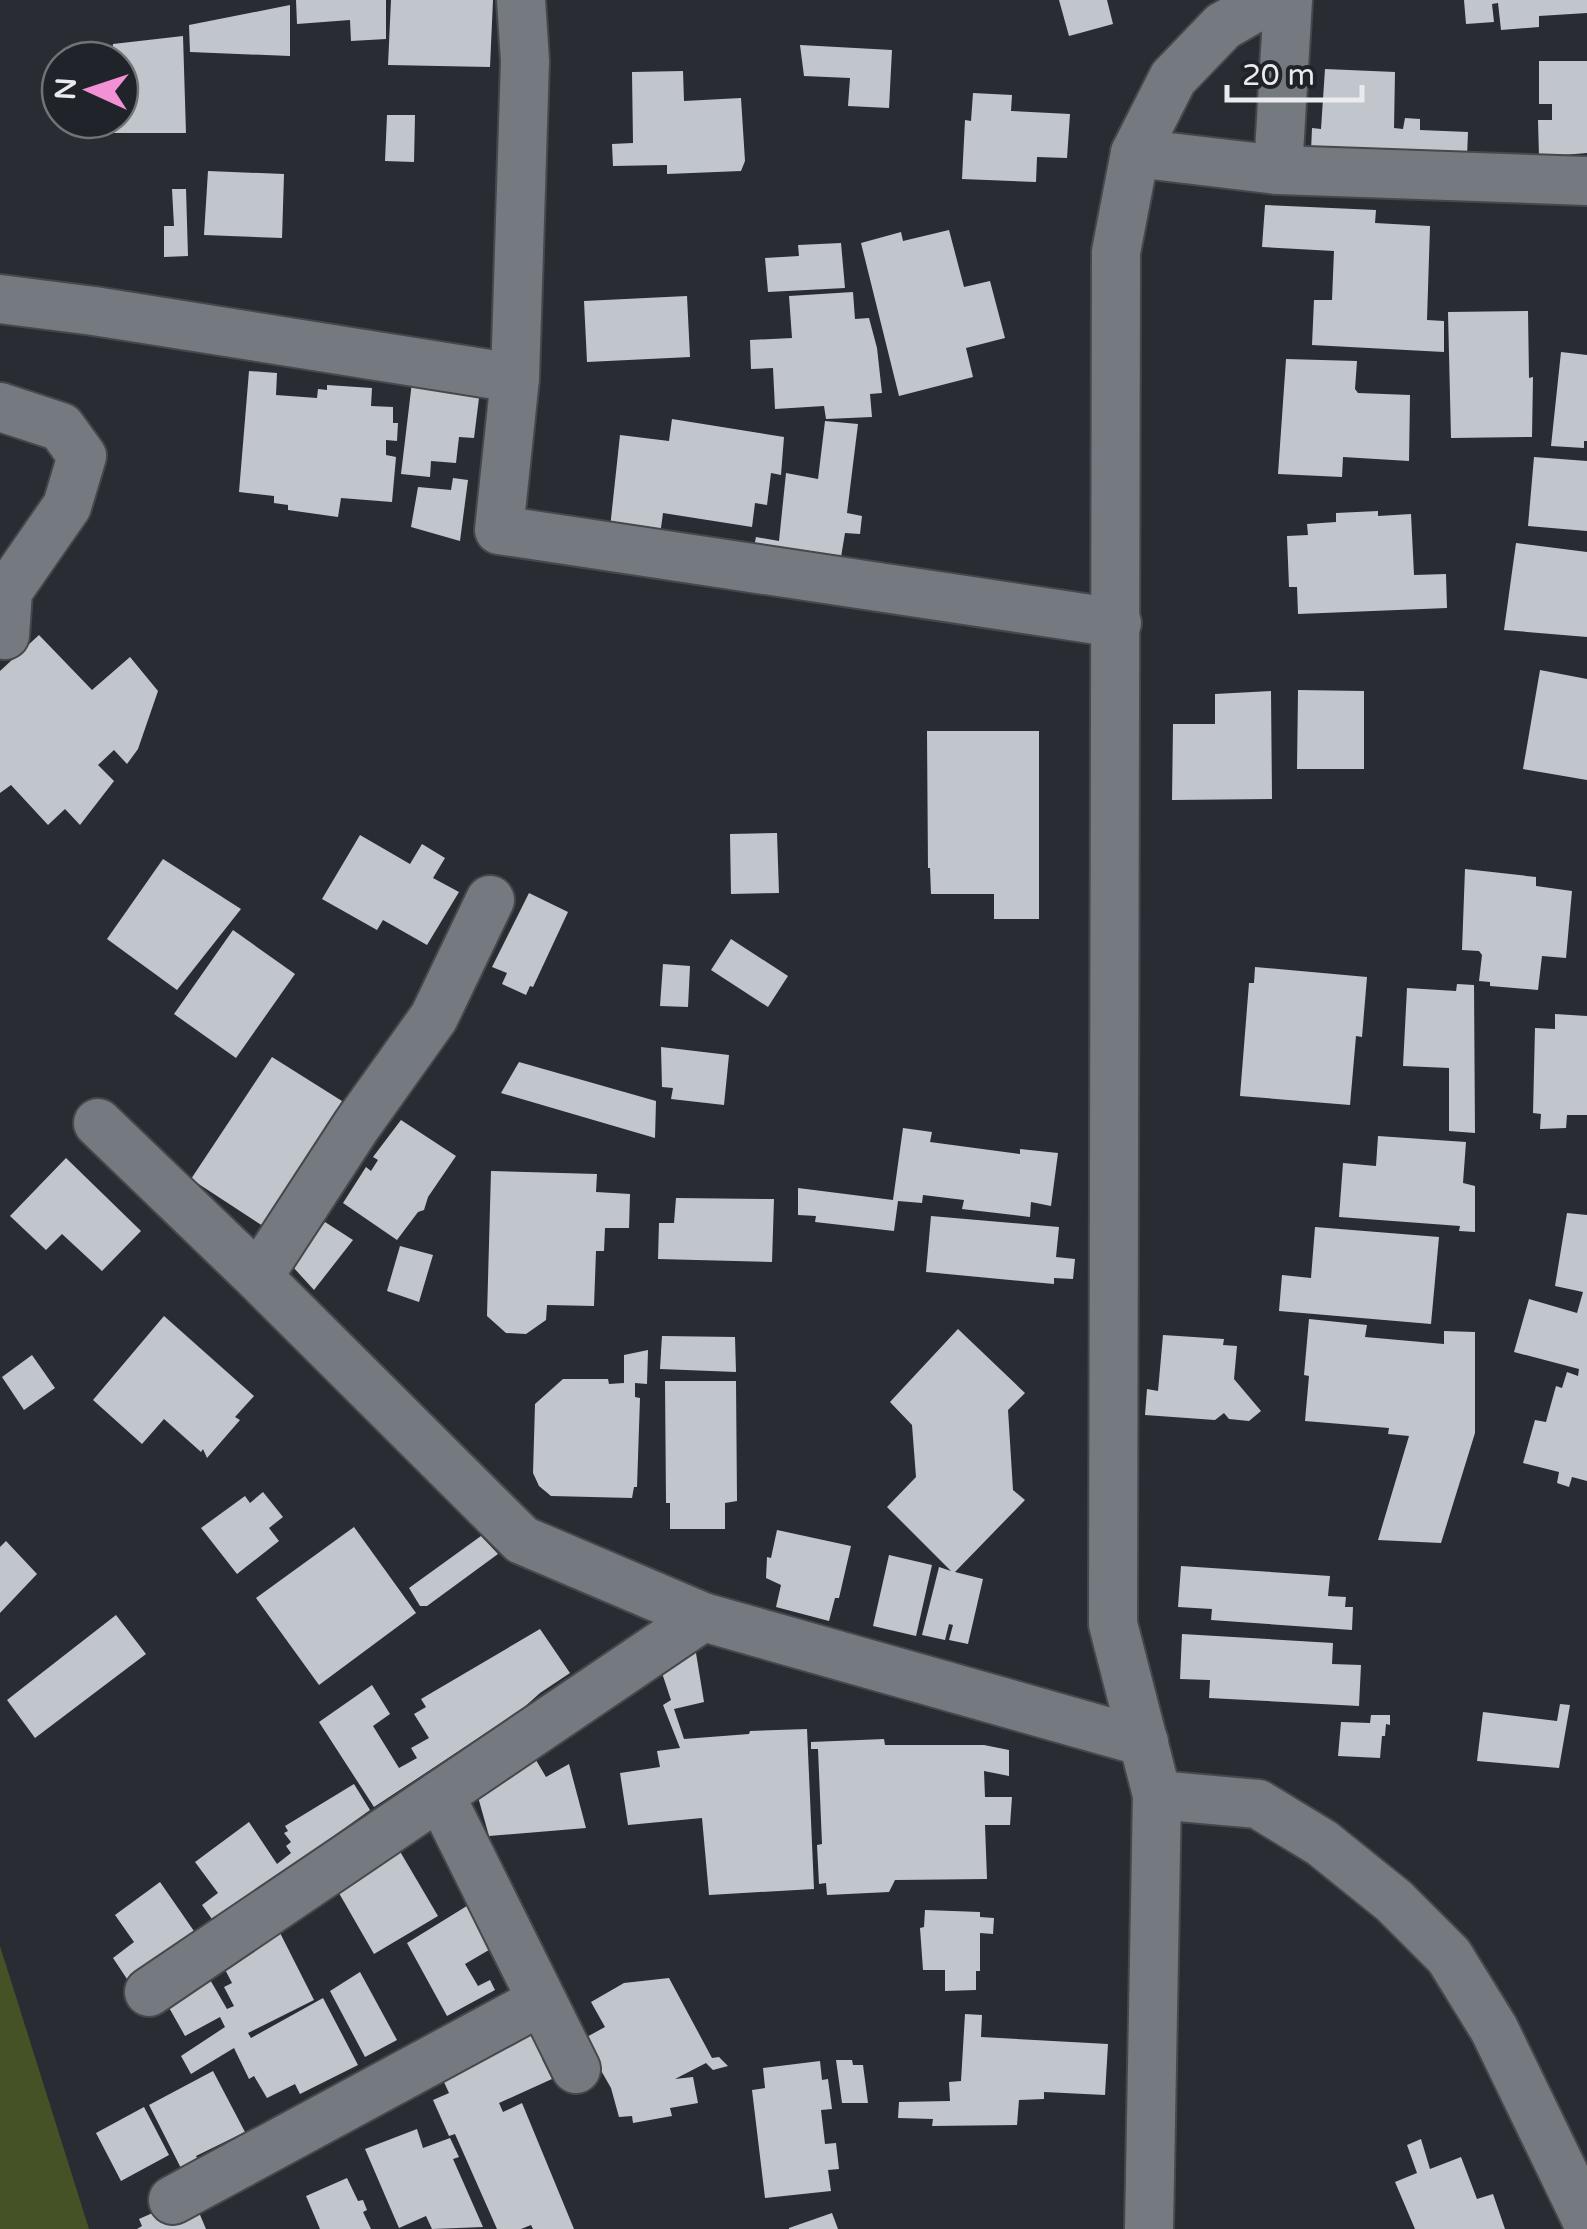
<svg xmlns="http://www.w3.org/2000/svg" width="1587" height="2229" viewBox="0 0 1587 2229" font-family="'Varela Round',sans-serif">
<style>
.green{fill:#445226}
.building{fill:#c1c6cd}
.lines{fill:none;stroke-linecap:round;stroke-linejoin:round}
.minor-casing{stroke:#46484d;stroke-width:52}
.minor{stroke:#757980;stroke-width:48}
</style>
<rect width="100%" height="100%" fill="#292d33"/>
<!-- green -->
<path class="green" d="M0 1946 89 2229H0Z"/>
<!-- building -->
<g class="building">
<path d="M296 0H386V39L351 41 350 20 297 24Z"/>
<path d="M391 0H493L490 67 388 65Z"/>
<path d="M1059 0H1107L1113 24 1069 36Z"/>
<path d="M1464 0H1587V13L1539 16V27L1501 30 1498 3 1492 4 1494 22 1466 24Z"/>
<path d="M290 5V56L190 52 189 25Z"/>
<path d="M183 36 186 133H107V120H120V60H106V52L112 53 113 44Z"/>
<path d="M800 45 892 50 889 108 848 106 850 78 804 76Z"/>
<path d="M1539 61H1587V153L1539 157 1538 120H1552V104H1539Z"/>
<path d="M1325 69 1395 72 1394 128 1403 129 1405 118 1420 119V130L1468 132 1467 157 1311 151 1312 128 1321 129Z"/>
<path d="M683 71 684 101 741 98 745 161 741 171 667 174V165L613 166 612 144 633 143 632 72Z"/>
<path d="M973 93 1012 95 1011 111 1070 114 1067 158 1037 157 1036 182 962 179 965 120 971 121Z"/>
<path d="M387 115H415L414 162 385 161Z"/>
<path d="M208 171 284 174 282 238 204 235Z"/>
<path d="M172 189H186L188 256 164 257V226H174Z"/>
<path d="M1265 205 1376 210 1375 223 1430 226 1427 320 1444 321V352L1312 345 1314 300H1332L1334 251 1262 247Z"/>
<path d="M949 230 964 287 990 281 1005 338 966 348 973 377 899 396 861 243 901 232 903 241Z"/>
<path d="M841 243 845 288 768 292 765 258 799 256 798 245Z"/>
<path d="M853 292 855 319 869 318 877 348 882 393 870 394 872 417 826 419 824 406 775 409 773 368 751 369 750 340 792 338 789 296Z"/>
<path d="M687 296 690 357 587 362 584 301Z"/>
<path d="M1528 311 1529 378 1533 377 1532 437 1451 438 1448 312Z"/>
<path d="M1561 352 1587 355V441H1584V448L1551 446Z"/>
<path d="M1286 359 1357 361 1355 389 1358 393 1410 395 1409 461 1343 457 1342 477 1278 474Z"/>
<path d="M249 371 277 373 276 395 317 398 318 389 327 390V385L372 388 371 406 393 407V423H398L397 441 386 440V455L396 457 392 502 341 498 338 517 288 510V505L274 503V496L239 492Z"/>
<path d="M412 382 480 390 474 438 459 437 456 463 431 461 430 477 401 474Z"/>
<path d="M672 419 784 437 781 475 771 473 767 505 755 503 752 527 663 513 660 535 610 528 620 435 669 441Z"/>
<path d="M825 421 858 424 847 513 862 516 860 534 845 533 841 557 809 552H753L756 537 779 541 786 473 818 479Z"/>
<path d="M1534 457 1587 461V531L1528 526Z"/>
<path d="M453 478 468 480 460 541 411 527 418 487 451 490Z"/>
<path d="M1378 511V516L1411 514 1414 575 1446 574 1447 608 1298 614 1297 587H1289L1287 536 1308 535 1307 524 1336 522V513Z"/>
<path d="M1516 543 1587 552V637L1504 630Z"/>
<path d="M39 635 92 690 130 657 158 691 138 749 127 764 114 750 98 765 114 781 80 825 65 809 48 825 11 785 0 793V671Z"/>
<path d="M1540 670 1587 679V780L1523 769Z"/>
<path d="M1298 690 1364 691V769H1297Z"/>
<path d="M1271 691 1272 799 1172 800 1173 724H1215V694Z"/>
<path d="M927 731H1039V919H994V894H931L930 868H928Z"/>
<path d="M777 833 779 893 731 894 730 834Z"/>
<path d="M360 835 410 864 422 844 445 858 433 878 459 892 427 945 383 920 377 930 322 899Z"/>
<path d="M163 859 241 909 177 990 107 939Z"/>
<path d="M1465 869 1536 877V886L1572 891 1566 958 1542 956 1538 990 1490 986V982L1479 981 1482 955 1479 951 1462 950Z"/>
<path d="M529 893 568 912 533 987 530 986 526 995 502 984 507 973 492 967Z"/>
<path d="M233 930 295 974 236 1058 174 1014Z"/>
<path d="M731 939 788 976 768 1007 711 970Z"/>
<path d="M663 964 690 966 688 1007 660 1006Z"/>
<path d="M1255 967 1367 977 1362 1037 1356 1036 1350 1105 1240 1096 1249 983H1254Z"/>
<path d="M1457 984 1474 985 1475 1133 1449 1131V1068L1403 1066 1407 988 1456 991Z"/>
<path d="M1555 1014 1587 1016V1115H1567L1566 1128 1540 1129 1541 1114 1533 1113 1535 1028 1555 1029Z"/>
<path d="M661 1047 729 1055 724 1105 671 1099 673 1088 662 1087Z"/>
<path d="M272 1057 342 1101 263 1226 191 1179Z"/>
<path d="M519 1062 656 1101 655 1138 501 1093Z"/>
<path d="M401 1120 456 1156 428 1197 424 1210 418 1212 397 1240 343 1203 366 1167 371 1171 378 1160 373 1157Z"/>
<path d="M903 1128 932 1132 930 1142 1020 1154V1149L1058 1153 1051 1206 1031 1202 1030 1217 962 1209 964 1200 923 1195 922 1203 898 1201 894 1231 815 1222 816 1216 798 1215V1188L893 1200Z"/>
<path d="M1378 1136 1466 1142 1463 1183 1475 1186V1232L1459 1231 1460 1226 1339 1217 1343 1163 1376 1166Z"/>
<path d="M66 1158 141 1231 102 1271 62 1234 46 1250 10 1216Z"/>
<path d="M491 1171 597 1174 596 1192 630 1194 629 1228H605L604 1251H596L594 1306 547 1305 546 1320 526 1334 506 1333 487 1316Z"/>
<path d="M676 1198 774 1199 772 1262 658 1259 659 1223H674Z"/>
<path d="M1567 1213 1587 1215V1481L1572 1477 1569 1487 1557 1483 1559 1472 1523 1463 1535 1420 1546 1422 1556 1386 1562 1388 1567 1372 1578 1376 1579 1369 1514 1352 1529 1299 1577 1313 1583 1292 1555 1286Z"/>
<path d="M931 1216 1059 1227 1056 1257 1075 1259 1073 1279 1054 1278V1284L926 1272Z"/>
<path d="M325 1222 353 1240 314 1290 293 1267Z"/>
<path d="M1315 1227 1439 1237 1431 1324 1279 1311 1282 1275 1311 1278Z"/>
<path d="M400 1246 433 1255 419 1302 387 1291Z"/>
<path d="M164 1316 254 1396 235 1417 240 1420 207 1458 203 1449 201 1452 164 1419 142 1444 93 1400Z"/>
<path d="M1309 1319 1367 1325 1365 1337 1444 1344V1331L1475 1332V1433L1441 1543 1378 1540 1409 1436 1388 1434 1389 1428 1305 1421 1309 1376 1304 1375Z"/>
<path d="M958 1329 1025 1393 1008 1410 1013 1490 1025 1500 955 1572 983 1579 968 1644 949 1640 953 1625 949 1624 945 1640 922 1635 939 1567 951 1571 887 1507 916 1477 912 1425 890 1402Z"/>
<path d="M1163 1335 1224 1339 1223 1345 1237 1346 1234 1379 1261 1411 1249 1421 1229 1419 1224 1413 1215 1420 1145 1415 1147 1389 1158 1391Z"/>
<path d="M662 1336 735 1337 736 1372 660 1369Z"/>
<path d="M648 1350 647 1384 635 1383V1397L640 1398 637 1487H634L632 1498 551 1496 539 1486 533 1473 535 1404 563 1379H608L609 1384 624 1383V1355Z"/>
<path d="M32 1355 55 1388 24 1410 2 1377Z"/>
<path d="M665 1381H736L737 1501 725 1503V1529H670V1503H666Z"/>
<path d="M263 1492 283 1517 269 1528 279 1541 237 1574 201 1528 245 1496 250 1503Z"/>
<path d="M354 1527 416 1613 319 1685 256 1598Z"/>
<path d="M777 1530 851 1546 839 1598H835L829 1621 776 1607 781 1585 766 1578 767 1557 771 1558Z"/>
<path d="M481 1536 498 1554 427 1606H420L409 1588Z"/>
<path d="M6 1541 37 1574 0 1613V1547Z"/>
<path d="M889 1555 932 1565 916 1636 873 1626Z"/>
<path d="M1181 1566 1330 1576 1328 1596 1346 1597 1345 1607H1353L1352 1630 1211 1620 1212 1609 1178 1607Z"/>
<path d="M116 1615 146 1654 35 1738 7 1700Z"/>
<path d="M540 1629 570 1673 540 1693 521 1710 374 1807 319 1722 372 1685 390 1714 373 1726 399 1768 417 1758 411 1748 429 1738 414 1714 426 1707 421 1699Z"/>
<path d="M1182 1634 1333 1643 1332 1664 1361 1665 1359 1706 1209 1698 1210 1680 1180 1679Z"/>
<path d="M695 1647 704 1702 674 1709 684 1739 749 1734 750 1731 807 1729 814 1889 709 1895 702 1818 628 1825 620 1773 660 1767 657 1751 680 1748 663 1705 671 1700 659 1664Z"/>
<path d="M1560 1704 1570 1705 1559 1768 1477 1761 1483 1712 1557 1721Z"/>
<path d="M1371 1715H1390V1725L1386 1724 1385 1736H1382L1380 1758 1338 1756 1341 1722 1370 1723Z"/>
<path d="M884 1739 885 1745H984L1009 1750V1776L984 1771 985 1797H1012L1010 1825H985L987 1879 895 1880 889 1892 827 1895 826 1883 819 1884 817 1845 822 1844 818 1749H811V1742Z"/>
<path d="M530 1750 546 1777 569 1764 586 1828 489 1836 478 1797Z"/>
<path d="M354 1784 370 1810 214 1922 202 1905 218 1893 195 1862 249 1822 277 1864 291 1853 286 1846 291 1842 284 1833 288 1831 285 1826Z"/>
<path d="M395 1843 438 1916 374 1954 332 1881Z"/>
<path d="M160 1882 196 1934 129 1982 113 1958 134 1942 115 1915Z"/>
<path d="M470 1904 494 1947 465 1964 478 1986 490 1980 495 1990 447 2016 407 1943Z"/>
<path d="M925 1910 980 1912V1917L994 1918 993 1934 980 1933V1971H976V1990L945 1991V1970H923L920 1928 924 1927Z"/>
<path d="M277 1927 314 2000 248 2033 251 2038 323 1998 358 2065 300 2094 295 2084 267 2098 254 2076 249 2079 234 2048 191 2074 181 2056 225 2027 220 2017 185 2036 163 1997 205 1971 227 2009 234 2006 224 1987 232 1983 219 1958Z"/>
<path d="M360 1972 397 2040 365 2057 330 1991Z"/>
<path d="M669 1978 712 2058 719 2057 728 2066 713 2070 706 2063 675 2079 693 2077 698 2103 670 2108 672 2116 633 2123 632 2116 619 2117 611 2088 583 2039 605 2027 591 2002 624 1983Z"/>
<path d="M965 2014 982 2015 981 2037 1108 2044 1105 2095 1044 2092V2099L1019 2100 1017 2125 932 2126 933 2119 898 2118 899 2102 950 2101 949 2082 961 2081Z"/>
<path d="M532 2024 549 2055 542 2059 552 2079 499 2103 503 2112 522 2103 574 2229H533L531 2225 521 2229H497L455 2134 449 2136 433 2100 449 2093 438 2069Z"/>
<path d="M836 2060H852L853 2065H863L868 2103H842Z"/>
<path d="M820 2061 822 2080 828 2079 832 2109 821 2110 825 2144 836 2143 839 2169 828 2170 831 2191 765 2198 752 2090 765 2088 763 2068Z"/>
<path d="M213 2071 245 2132 196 2156 204 2171 187 2180 149 2105Z"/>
<path d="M144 2107 169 2155 121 2181 96 2133Z"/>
<path d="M417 2129 423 2148 450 2138 459 2157 453 2159 483 2227 432 2229 426 2216 399 2228 365 2149Z"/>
<path d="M1421 2139 1430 2169 1461 2157 1477 2199 1493 2194 1505 2229H1415L1395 2182 1417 2173 1407 2145Z"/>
<path d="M347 2178 358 2201 363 2200 367 2210 363 2212 371 2229H320L306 2196Z"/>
<path d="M195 2203 206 2229H137L142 2226 139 2219 166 2207Z"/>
<path d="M832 2213 838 2229H789V2228Z"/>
</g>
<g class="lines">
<!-- minor casing -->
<g class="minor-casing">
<g id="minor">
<path d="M1135 153 1278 170 1587 181"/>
<path d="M1278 170 1288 0"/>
<path d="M0 299 94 311 515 378 499 530 1117 623"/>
<path d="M515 378 525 61 521 0"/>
<path d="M0 407 61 427 82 456 67 506 8 591 5 635"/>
<path d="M98 1123 258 1277 522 1540 703 1617 1144 1742"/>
<path d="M258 1277 357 1125 434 1017 490 900"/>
<path d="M440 1795 576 2069"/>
<path d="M1157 1795 1258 1804 1322 1843 1394 1901 1449 1956 1494 2029 1587 2221"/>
<path d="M149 1992 703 1617"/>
<path d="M173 2200 541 2001"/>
<path d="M1149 2229 1157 1795 1113 1624 1116 252 1135 153 1173 78 1223 26 1269 0"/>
</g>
</g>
<!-- minor -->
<use href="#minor" class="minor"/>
</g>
<!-- north arrow -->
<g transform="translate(90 90) rotate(273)"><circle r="48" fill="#202329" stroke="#707378" stroke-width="2.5"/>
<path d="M0-8L18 38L0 25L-18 38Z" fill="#f391d6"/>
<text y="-15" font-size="28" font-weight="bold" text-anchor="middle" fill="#e9ebef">N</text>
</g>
<!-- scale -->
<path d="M1227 85v15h135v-15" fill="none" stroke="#e9ebef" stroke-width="5"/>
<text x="1242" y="85" font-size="30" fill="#e9ebef" stroke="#202329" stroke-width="8" paint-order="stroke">20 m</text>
</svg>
